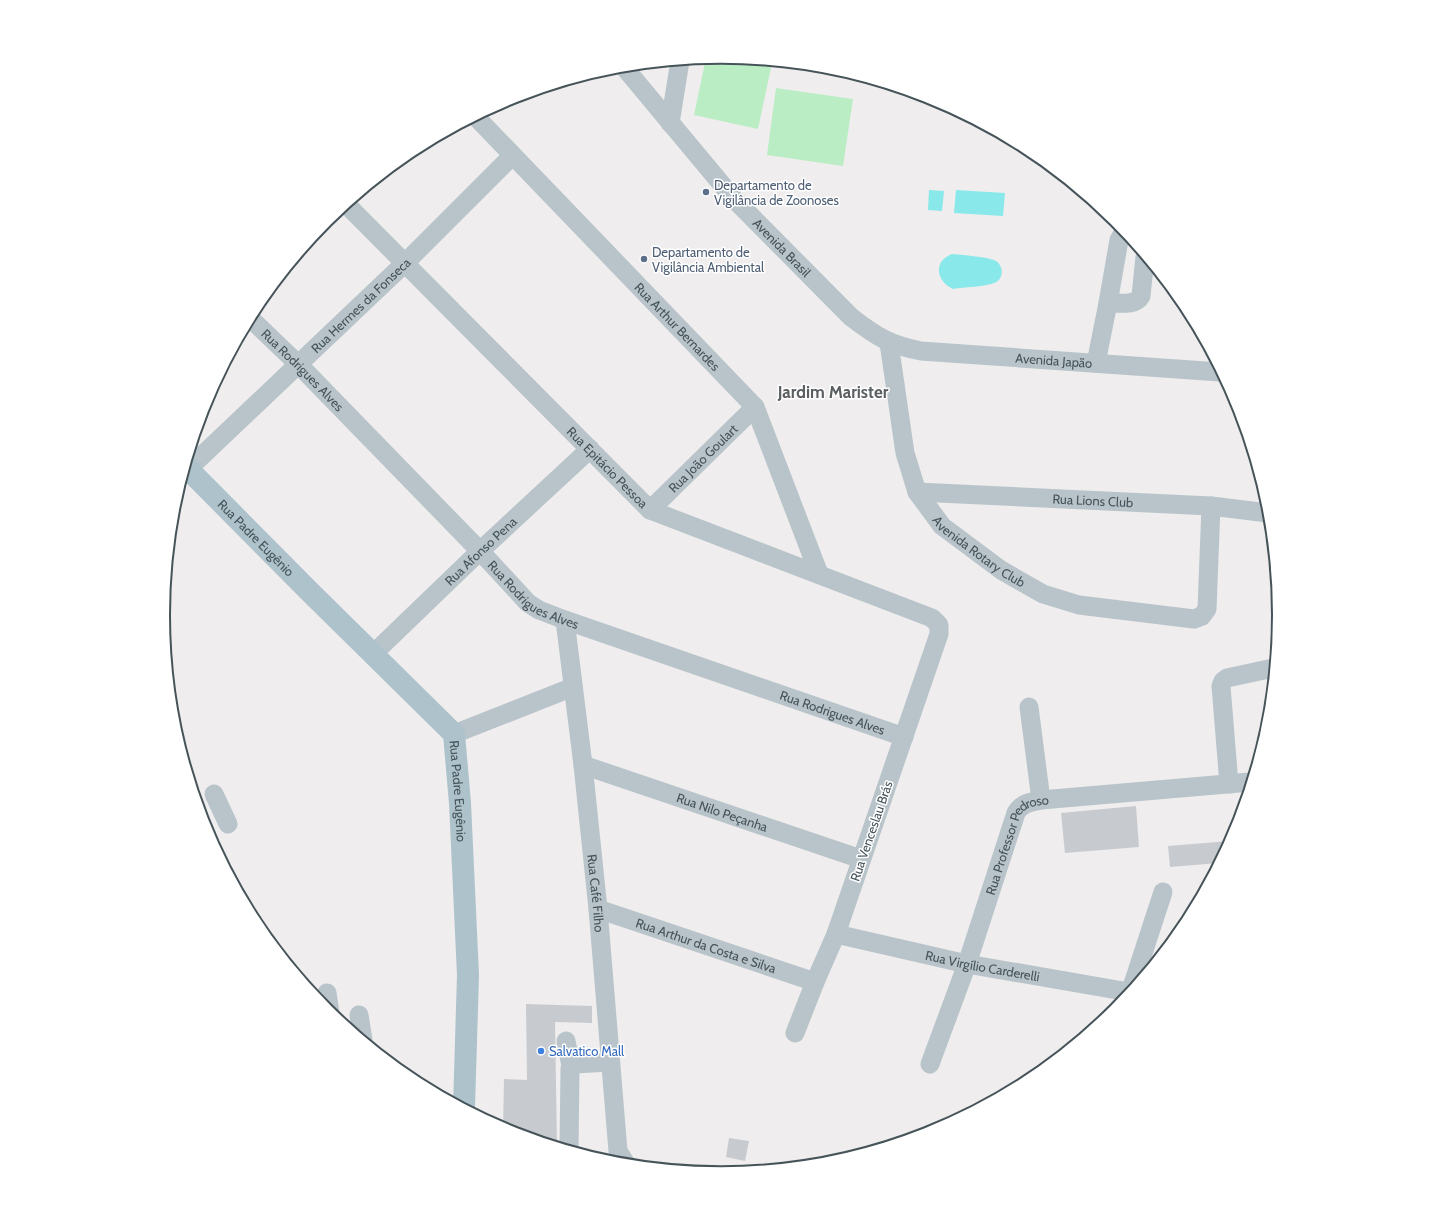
<svg xmlns="http://www.w3.org/2000/svg" width="1441" height="1230" viewBox="0 0 1441 1230" font-family="Cabin,sans-serif">
<style>
.green{fill:#bbedc5}
.water{fill:#89e8e9}
.building{fill:#c7cbd0}
.lines{fill:none;stroke-linecap:round;stroke-linejoin:round}
.minor{stroke:#b8c4ca;stroke-width:19}
.major{stroke:#adc2cb;stroke-width:22}
.service-dot{fill:#5c6f8a;stroke:#fff;stroke-width:1.5}
.shop-dot{fill:#3f7fe0;stroke:#fff;stroke-width:1.5}
.labels{text-anchor:middle;dominant-baseline:central;stroke-width:3;stroke-linejoin:round;paint-order:stroke}
.service-label{font-size:13px;fill:#4e5e75;stroke:#fff;text-anchor:start}
.street-label{font-size:13px;fill:#46545a;stroke:#fff}
.shop-label{font-size:13px;fill:#366cbe;stroke:#fff;text-anchor:start}
.district-label{font-size:17px;font-weight:bold;fill:#5a5f62;stroke:#fff}
.rim{fill:none;stroke:#46545a;stroke-width:2}
</style>
<rect width="100%" height="100%" fill="#efeded"/>
<!-- green -->
<g class="green">
<path d="M721 57 772 63 758 129 694 115 706 58Z"/>
<path d="M776 88 853 99 843 166 767 155Z"/>
</g>
<!-- water -->
<g class="water">
<path d="M929 190 944 191 942 211 928 210Z"/>
<path d="M956 190 1005 193 1003 216 954 213Z"/>
<path d="M952 254C962 255 989 257 996 261 1004 266 1004 280 994 283 984 287 964 287 953 289 936 281 933 261 952 254Z"/>
</g>
<!-- building -->
<g class="building">
<path d="M1136 806 1139 847 1065 853 1061 813Z"/>
<path d="M1229 841 1218 863 1170 867 1168 846Z"/>
<path d="M526 1004 592 1006V1023L555 1022 557 1146 503 1128 504 1079 527 1080Z"/>
<path d="M729 1138 749 1141 745 1161 726 1157Z"/>
</g>
<g class="lines">
<!-- minor -->
<g class="minor">
<path id="s1" d="M624 67 734 199 851 317C877 337 890 345 921 351L1220 372"/>
<path id="s2" d="M475 116 755 407 819 574"/>
<path d="M670 123 680 61"/>
<path id="s3" d="M346 204 650 510 932 618 939 625V634L836 934 815 982 795 1033"/>
<path d="M1108 303C1119 303 1136 306 1141 296L1145 257"/>
<path id="s4" d="M250 318 299 365 480 551 528 603 539 610 565 620 904 737"/>
<path id="s5" d="M889 343 905 453 917 492 942 526 1001 570 1043 594 1079 605 1194 619 1202 616 1207 609 1211 506"/>
<path d="M1096 363 1108 303 1119 240 1124 231"/>
<path id="s6" d="M188 469 405 263 512 156"/>
<path id="s7" d="M917 492 1211 506 1268 513"/>
<path id="s8" d="M650 510 755 407"/>
<path id="s9" d="M565 620 583 765 598 909 618 1151 626 1164"/>
<path id="s10" d="M373 654 480 551 590 449"/>
<path d="M1029 707 1041 800"/>
<path d="M454 734 573 687"/>
<path id="s11" d="M583 765 861 859"/>
<path d="M1229 784 1221 686 1223 681 1227 678 1273 668"/>
<path d="M214 794 228 824"/>
<path id="s12" d="M598 909 815 982"/>
<path id="s13" d="M836 934 967 964 1129 992"/>
<path d="M1131 990 1163 892"/>
<path d="M327 993 330 1013"/>
<path d="M359 1015 363 1040"/>
<path d="M566 1041 571 1066"/>
<path id="s14" d="M930 1064 967 964 1016 813C1022 803 1030 802 1041 800L1250 782"/>
<path d="M569 1149 570 1068 574 1064 610 1062"/>
</g>
<!-- major -->
<path class="major" id="s15" d="M185 466 309 591 454 734 460 803 468 975 464 1107"/>
</g>
<!-- markers -->
<g class="service-dot">
<circle cx="706" cy="192" r="4"/>
<circle cx="644" cy="259" r="4"/>
</g>
<circle class="shop-dot" cx="541" cy="1051" r="4"/>
<g class="labels">
<!-- service labels -->
<g class="service-label">
<text x="714" y="185">Departamento de<tspan x="714" dy="15">Vigilância de Zoonoses</tspan></text>
<text x="652" y="252">Departamento de<tspan x="652" dy="15">Vigilância Ambiental</tspan></text>
</g>
<!-- street labels -->
<g class="street-label">
<text stroke="none"><textPath href="#s1" startOffset="240">Avenida Brasil</textPath></text>
<text stroke="none"><textPath href="#s6" startOffset="238">Rua Hermes da Fonseca</textPath></text>
<text stroke="none"><textPath href="#s2" startOffset="292">Rua Arthur Bernardes</textPath></text>
<text stroke="none"><textPath href="#s1" startOffset="550">Avenida Japão</textPath></text>
<text stroke="none"><textPath href="#s4" startOffset="74">Rua Rodrigues Alves</textPath></text>
<text stroke="none"><textPath href="#s8" startOffset="74">Rua João Goulart</textPath></text>
<text stroke="none"><textPath href="#s3" startOffset="371">Rua Epitácio Pessoa</textPath></text>
<text stroke="none"><textPath href="#s7" startOffset="176">Rua Lions Club</textPath></text>
<text stroke="none"><textPath href="#s15" startOffset="101">Rua Padre Eugênio</textPath></text>
<text stroke="none"><textPath href="#s5" startOffset="239">Avenida Rotary Club</textPath></text>
<text stroke="none"><textPath href="#s10" startOffset="149">Rua Afonso Pena</textPath></text>
<text stroke="none"><textPath href="#s4" startOffset="398">Rua Rodrigues Alves</textPath></text>
<text stroke="none"><textPath href="#s4" startOffset="722">Rua Rodrigues Alves</textPath></text>
<text stroke="none"><textPath href="#s15" startOffset="437">Rua Padre Eugênio</textPath></text>
<text stroke="none"><textPath href="#s11" startOffset="147">Rua Nilo Peçanha</textPath></text>
<text transform="translate(871 831) rotate(-71)">Rua Venceslau Brás</text>
<text stroke="none"><textPath href="#s14" startOffset="241">Rua Professor Pedroso</textPath></text>
<text stroke="none"><textPath href="#s9" startOffset="275">Rua Café Filho</textPath></text>
<text stroke="none"><textPath href="#s12" startOffset="114">Rua Arthur da Costa e Silva</textPath></text>
<text stroke="none"><textPath href="#s13" startOffset="150">Rua Virgílio Carderelli</textPath></text>
</g>
<!-- shop labels -->
<g class="shop-label">
<text x="549" y="1051">Salvatico Mall</text>
</g>
<!-- district labels -->
<g class="district-label">
<text x="833" y="392">Jardim Marister</text>
</g>
</g>
<!-- crop -->
<path d="M0 0H1441V1230H0ZM170 615a551 551 0 1 1 1102 0a551 551 0 1 1-1102 0Z" fill="#fff" fill-rule="evenodd"/>
<path class="rim" d="M170 615a551 551 0 1 1 1102 0a551 551 0 1 1-1102 0Z"/>
</svg>
